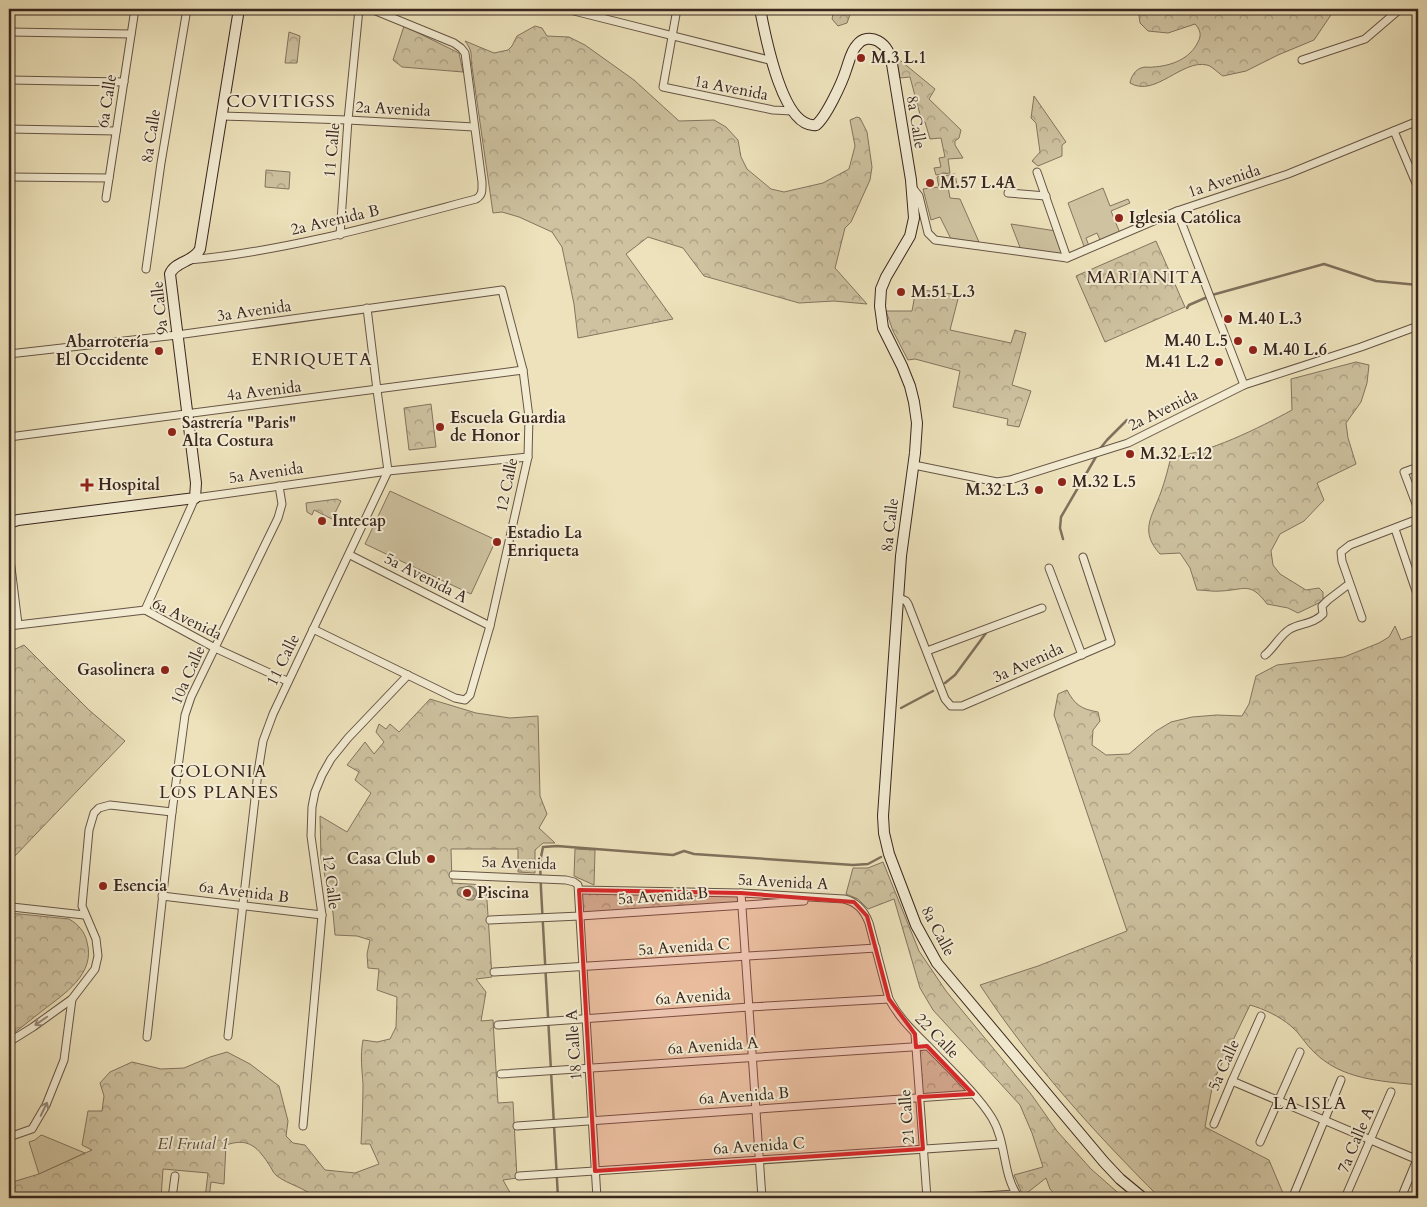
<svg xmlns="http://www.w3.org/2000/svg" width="1427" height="1207" viewBox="0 0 1427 1207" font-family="Cardo,serif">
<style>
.grass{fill:#cec2a0;stroke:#84745f}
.forest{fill:url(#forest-crowns);stroke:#84745f}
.water{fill:url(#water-waves);stroke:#80705c}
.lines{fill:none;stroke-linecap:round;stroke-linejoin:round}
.stream{stroke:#80705c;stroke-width:2.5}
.minor-casing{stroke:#665545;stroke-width:9}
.secondary-casing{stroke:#39261e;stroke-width:12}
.minor{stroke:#f3ecd3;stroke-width:7}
.secondary{stroke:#f3ecd3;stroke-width:10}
.oneway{stroke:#968978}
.marked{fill:#d62828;fill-opacity:0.2;stroke:#d62828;stroke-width:4;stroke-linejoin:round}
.poi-dot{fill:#8f2418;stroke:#f3ecd3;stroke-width:2}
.labels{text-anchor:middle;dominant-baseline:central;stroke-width:4;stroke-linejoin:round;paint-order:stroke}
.poi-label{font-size:16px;font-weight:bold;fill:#39261e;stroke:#f3ecd3;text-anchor:start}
.street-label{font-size:16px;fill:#39261e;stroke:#f3ecd3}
.park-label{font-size:16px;font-style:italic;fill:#5e4d3e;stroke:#f3ecd3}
.neighbourhood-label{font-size:18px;letter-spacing:1px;fill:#39261e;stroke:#f3ecd3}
</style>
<defs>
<pattern id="forest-crowns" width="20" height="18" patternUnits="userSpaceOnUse" patternTransform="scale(1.25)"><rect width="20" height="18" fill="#cec2a0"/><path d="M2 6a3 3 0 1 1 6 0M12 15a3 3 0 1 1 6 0" fill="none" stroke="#a89d82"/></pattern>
<pattern id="water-waves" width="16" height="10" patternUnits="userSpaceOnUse" patternTransform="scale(1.25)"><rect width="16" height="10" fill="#b0a286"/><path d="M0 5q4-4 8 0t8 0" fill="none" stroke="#90846d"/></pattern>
</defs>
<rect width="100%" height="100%" fill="#ede2bb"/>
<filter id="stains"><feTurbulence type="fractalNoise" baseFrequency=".004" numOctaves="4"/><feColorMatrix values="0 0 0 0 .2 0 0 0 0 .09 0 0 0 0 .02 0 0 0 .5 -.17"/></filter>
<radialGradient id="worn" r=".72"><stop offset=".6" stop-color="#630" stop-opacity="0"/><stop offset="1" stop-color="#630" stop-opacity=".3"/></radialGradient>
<!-- grass -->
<g class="grass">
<path d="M955 174 957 185 948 187 950 198 960 199 979 242 951 239 940 217 931 220 923 189 939 187 937 177Z"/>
<path d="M1103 188 1110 206 1128 199 1130 203 1111 211 1120 233 1101 242 1097 233 1086 238 1089 246 1085 249 1068 203Z"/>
<path d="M1011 224 1056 231 1065 257 1021 250Z"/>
<path d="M390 491 496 540 471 594 365 544Z"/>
<path d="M41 1135 44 1136 85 1153 39 1174 29 1142 35 1140Z"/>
</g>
<!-- forest -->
<g class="forest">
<path d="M834 9H852L847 23 838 26 832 19Z"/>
<path d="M1138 9H1335L1314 40 1278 55 1246 71 1223 76C1218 73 1212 66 1207 65 1182 59 1155 98 1130 83 1131 77 1135 70 1141 68 1145 66 1149 68 1153 67 1171 66 1190 59 1198 42 1202 35 1200 29 1195 24L1168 33 1148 31 1140 23Z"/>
<path d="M404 26 459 53 463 72 402 67 393 60Z"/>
<path d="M535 26 542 28 547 36 569 37 585 45 634 80 679 121 714 120 726 127 738 140 741 157 747 169 771 189 784 192 823 183 849 169 855 146 850 120 857 117 860 118 867 132 872 167 870 180 851 222 845 228 835 268 867 304 834 301 799 303 704 276 683 248 648 237 626 254 673 319 578 338 574 304 562 247 552 232 519 217 502 212 493 213 471 60C472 52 470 48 465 41L494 53 508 50 512 46 517 36Z"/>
<path d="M289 32 300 36 297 63H285Z"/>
<path d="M896 57 935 89 929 99 961 130 959 138 955 141V145L963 158 948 159 950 173 936 175 934 168 941 167 939 158 945 157 941 138 930 139 925 122H922L910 77 900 78Z"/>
<path d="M1034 96 1066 142 1062 145V156L1038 166 1032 161 1040 152 1036 123 1031 118Z"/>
<path d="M266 170 290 172 289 189 265 187Z"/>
<path d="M1156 241 1185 307 1105 342 1076 276Z"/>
<path d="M916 289 959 295 950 330 1011 343 1015 330 1026 333 1012 385 1031 391 1019 427 1007 425 1008 419 953 407 960 371 915 359 908 360 893 331 886 311H912Z"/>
<path d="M1356 362 1369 365 1367 383 1361 402 1346 423 1348 438 1356 464 1317 483 1324 500 1304 521 1280 534 1271 551 1273 565 1280 574 1306 590 1319 588 1323 592V601L1298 613 1288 608 1267 604C1250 581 1245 590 1221 591 1214 592 1205 590 1197 590L1190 568 1180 553 1160 554C1139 531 1152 517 1161 492 1165 481 1168 469 1171 457 1207 454 1259 428 1292 410L1291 379Z"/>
<path d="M431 404 436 447 409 450 404 408Z"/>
<path d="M337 499 341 501 332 519 314 510 312 515 307 512 306 503Z"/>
<path d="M1395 626 1401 640 1418 634V945L1410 959 1418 975V1085C1381 1081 1342 1080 1314 1052 1305 1044 1300 1033 1291 1026 1279 1016 1264 1009 1250 1005L1213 1082 1205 1127 1269 1160 1285 1198H1160C1094 1132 1031 1063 980 985L1038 966 1127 931 1054 715 1058 694 1067 690C1075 705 1081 709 1098 712L1100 721 1093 730 1092 745 1106 755 1129 754 1156 731 1171 722 1192 717 1217 715 1242 716 1249 704 1256 676 1277 665 1344 657 1379 643 1389 637Z"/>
<path d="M24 645 89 710 125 741 13 858 10 913 69 919C78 924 85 932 87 942 96 974 64 994 42 1011 31 1020 20 1028 9 1037V652Z"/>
<path d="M430 699 476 713 510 718 538 716 540 796 547 814 539 828 555 843H543L535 850V873L518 872V849H451L452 883 486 885 492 977 476 979 486 992 481 1021 493 1020 498 1103 513 1102 517 1178 503 1180 513 1198H315C304 1187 289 1185 277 1176 273 1173 271 1167 268 1163 256 1145 247 1138 226 1145L224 1184 211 1182 209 1198H205L208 1173 163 1169 161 1198H9V1183L39 1174 92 1150 82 1145 88 1111H102L104 1096 100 1083 110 1072 132 1062 161 1069 184 1068 210 1057 227 1052 250 1064 279 1086 288 1121 286 1136 293 1143 305 1145 325 1170 355 1173 379 1164 370 1144H361C362 1124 363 1104 363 1084 362 1069 360 1056 363 1040L377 1042 390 1039 396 1027 397 997 377 990 379 969 368 968 367 954 370 940 357 936 335 935 333 913 321 858 320 816 347 832 371 793 355 780 359 772 347 765 365 742 374 754 384 742 376 732 379 724 386 729 390 724 399 732Z"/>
<path d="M575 849 595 850 594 885 574 876Z"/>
<path d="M883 862 919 951 946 991 1031 1094 1057 1131 1091 1169 1124 1198H1058L1050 1189 1046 1178 1023 1196 1014 1175 1043 1167 1032 1133 1020 1105 933 1010 920 988 894 899 868 909 858 899 846 894 853 868H868Z"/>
<path d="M579 890 741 893V905L580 916Z"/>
<path d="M927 1046 973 1094 919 1097 916 1047Z"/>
</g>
<!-- water -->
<path class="water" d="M470 886C477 888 479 895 473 900H468L458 895 457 891 459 888Z"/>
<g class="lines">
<!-- stream -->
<g class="stream">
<path d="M1187 308 1189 305 1212 295 1324 264 1376 281 1418 285"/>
<path d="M1099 450 1107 440 1127 420"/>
<path d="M1063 539 1060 528 1061 517 1097 455"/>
<path d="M945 683 955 675 986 633"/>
<path d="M901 708 933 691"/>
<path d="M558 1198 541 889 540 862 543 847 557 846 673 855 684 851 694 854 853 865 868 864 881 857"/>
</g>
<!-- minor casing -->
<g class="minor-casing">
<g id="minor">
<path d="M566 9 773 61"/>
<path d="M677 9 663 87 773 110 792 111"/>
<path d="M9 32 131 34"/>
<path d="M1302 60 1365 39 1400 9"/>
<path d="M9 80 124 82"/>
<path d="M221 116 348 120 474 127"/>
<path d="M9 129 116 131"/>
<path d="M1394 131 1418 188"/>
<path d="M1037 172 1067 258"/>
<path d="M9 177 109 178"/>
<path d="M912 187 919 196 928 233 935 240 1067 258 1177 211 1288 174 1418 121"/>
<path d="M1008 193 1046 196"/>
<path d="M106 198 135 9"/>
<path d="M1177 211 1244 385"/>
<path d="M340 235 348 120 359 9"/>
<path d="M189 260C287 251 381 224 476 199 483 195 482 190 482 182L465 53 461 48 454 43 371 9"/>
<path d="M146 269 161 163 187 9"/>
<path d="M9 354 177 335 502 290 523 370 529 417 528 457 490 626 470 695 465 700 455 698 313 629"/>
<path d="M9 437 523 370"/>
<path d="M914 465 997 482 1010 480 1128 443 1244 385 1361 347 1418 326"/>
<path d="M1418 467 1404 472 1418 509"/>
<path d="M1395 529 1418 597"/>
<path d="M9 551 18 624"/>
<path d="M350 555 490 626"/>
<path d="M1049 568 1082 655"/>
<path d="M899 598 906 601 908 604 945 699 951 706H962L1111 642 1083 557"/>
<path d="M145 610 195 498 388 471 528 457"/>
<path d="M1362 618 1342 561 1341 552 1350 545 1418 519"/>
<path d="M9 626 145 610 215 648 287 681"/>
<path d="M927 651 1042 608"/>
<path d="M1265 655C1274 648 1280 635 1290 629 1301 623 1314 624 1323 614L1322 606 1328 600 1349 584"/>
<path d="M453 875 566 880 574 882 578 885 597 1198"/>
<path d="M579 890 741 893 844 899C857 902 864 910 869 923L889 999C899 1018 913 1031 928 1046 947 1066 978 1095 992 1118 1007 1143 1002 1175 1019 1198"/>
<path d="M741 893 762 1198"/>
<path d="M162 896 322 915"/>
<path d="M12 907 84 915"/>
<path d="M490 920 580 916 804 901"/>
<path d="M494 972 876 948"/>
<path d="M498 1025 749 1007 889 999"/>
<path d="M915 1034 927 1198"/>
<path d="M228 1036 258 772 263 741 273 714 388 471 377 390 367 308"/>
<path d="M147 1037 172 812 185 715 191 697 278 518 282 504 279 486"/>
<path d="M9 1042 33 1027 72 999 95 969 98 956 96 939 82 906 89 830 94 813 99 808 110 805 172 812"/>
<path d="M501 1074 927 1046"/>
<path d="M1232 1081 1418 1160"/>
<path d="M1214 1124 1232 1081 1261 1016"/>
<path d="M303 1126 322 915 311 836 312 807 315 792 322 775 331 759 348 738 408 675"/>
<path d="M517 1126 973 1094"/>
<path d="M9 1137 32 1129 46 1105 64 1060 72 999"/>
<path d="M1260 1142 1300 1052"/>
<path d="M519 1176 1001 1144"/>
<path d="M1294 1194 1341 1080"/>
<path d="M172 1198 175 1176"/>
<path d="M947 1198 1016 1194"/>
<path d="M1345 1198 1391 1092"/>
<path d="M1401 1198 1418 1157"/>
</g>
</g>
<!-- secondary casing -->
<g class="secondary-casing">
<g id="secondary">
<path d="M760 9C765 34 782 129 816 125 826 117 842 83 846 70 849 62 851 51 857 45 862 38 871 37 878 41 887 46 890 54 892 64L911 180 914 218 910 236 886 277 881 289 880 306 883 328 902 366 910 386 914 402 917 423 915 453 901 556 883 816 884 833 889 854 916 925 937 963 1104 1162 1120 1179 1143 1198"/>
<path d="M9 523 18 520 195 498 196 483 170 274C175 261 194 262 200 249L239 9"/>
</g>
</g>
<!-- minor -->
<use href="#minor" class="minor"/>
<!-- secondary -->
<use href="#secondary" class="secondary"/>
</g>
<!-- one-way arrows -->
<defs><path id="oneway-shaft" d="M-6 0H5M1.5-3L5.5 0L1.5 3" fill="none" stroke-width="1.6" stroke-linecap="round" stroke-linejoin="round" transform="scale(1.25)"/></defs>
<g class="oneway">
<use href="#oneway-shaft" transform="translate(41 1021) rotate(145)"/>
<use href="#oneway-shaft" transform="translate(44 1109) rotate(-64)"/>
</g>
<!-- marked area -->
<path class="marked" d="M579 890 741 893 854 902 867 916 889 999 915 1034 916 1047 927 1046 973 1094 919 1097 923 1149 595 1171Z"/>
<!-- markers -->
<g class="poi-dot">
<circle cx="861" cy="58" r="5"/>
<circle cx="930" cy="183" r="5"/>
<circle cx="1119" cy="218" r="5"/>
<circle cx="901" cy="292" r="5"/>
<circle cx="1228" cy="319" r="5"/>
<circle cx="1238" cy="341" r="5"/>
<circle cx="1253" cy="350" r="5"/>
<circle cx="159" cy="351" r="5"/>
<circle cx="1219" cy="362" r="5"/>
<circle cx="440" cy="427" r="5"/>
<circle cx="172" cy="432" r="5"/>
<circle cx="1130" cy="454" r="5"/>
<circle cx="1062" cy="482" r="5"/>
<path d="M84.5 477.5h5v5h5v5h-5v5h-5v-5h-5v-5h5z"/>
<circle cx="1039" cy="490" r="5"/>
<circle cx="322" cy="521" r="5"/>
<circle cx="497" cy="542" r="5"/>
<circle cx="165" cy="670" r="5"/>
<circle cx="431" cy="859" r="5"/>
<circle cx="103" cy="886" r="5"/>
<circle cx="467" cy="893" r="5"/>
</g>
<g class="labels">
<!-- poi labels -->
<g class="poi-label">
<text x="871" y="58">M.3 L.1</text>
<text x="940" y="183">M.57 L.4A</text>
<text x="1129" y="218">Iglesia Católica</text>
<text x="911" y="292">M.51 L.3</text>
<text x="1238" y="319">M.40 L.3</text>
<text x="1228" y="341" text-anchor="end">M.40 L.5</text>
<text x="149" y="342" text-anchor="end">Abarrotería<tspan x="149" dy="18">El Occidente</tspan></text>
<text x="1263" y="350">M.40 L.6</text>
<text x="1209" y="362" text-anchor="end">M.41 L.2</text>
<text x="450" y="418">Escuela Guardia<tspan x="450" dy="18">de Honor</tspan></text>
<text x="182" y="423">Sastrería "Paris"<tspan x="182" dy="18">Alta Costura</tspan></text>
<text x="1140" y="454">M.32 L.12</text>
<text x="1072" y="482">M.32 L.5</text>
<text x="98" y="485">Hospital</text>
<text x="1029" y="490" text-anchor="end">M.32 L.3</text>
<text x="332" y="521">Intecap</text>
<text x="507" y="533">Estadio La<tspan x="507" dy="18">Enriqueta</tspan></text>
<text x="155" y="670" text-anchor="end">Gasolinera</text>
<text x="421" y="859" text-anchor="end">Casa Club</text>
<text x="113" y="886">Esencia</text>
<text x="477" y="893">Piscina</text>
</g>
<!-- street labels -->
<g class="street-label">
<text transform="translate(731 88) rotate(11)">1a Avenida</text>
<text transform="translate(107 101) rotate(-81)">6a Calle</text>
<text transform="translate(393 109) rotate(3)">2a Avenida</text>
<text transform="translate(916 122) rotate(81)">8a Calle</text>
<text transform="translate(151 136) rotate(-81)">8a Calle</text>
<text transform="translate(332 150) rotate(-85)">11 Calle</text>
<text transform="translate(1224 181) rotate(-18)">1a Avenida</text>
<text transform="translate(335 220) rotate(-13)">2a Avenida B</text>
<text transform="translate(160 308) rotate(-96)">9a Calle</text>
<text transform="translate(254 311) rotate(-8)">3a Avenida</text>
<text transform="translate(264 391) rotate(-7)">4a Avenida</text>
<text transform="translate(1163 410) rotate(-26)">2a Avenida</text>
<text transform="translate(266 473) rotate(-8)">5a Avenida</text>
<text transform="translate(507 485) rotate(-78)">12 Calle</text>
<text transform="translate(890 525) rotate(-83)">8a Calle</text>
<text transform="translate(426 578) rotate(27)">5a Avenida A</text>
<text transform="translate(187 619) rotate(26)">6a Avenida</text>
<text transform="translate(283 660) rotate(-64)">11 Calle</text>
<text transform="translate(1028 663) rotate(-24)">3a Avenida</text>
<text transform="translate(188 675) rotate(-66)">10a Calle</text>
<text transform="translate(519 863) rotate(2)">5a Avenida</text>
<text transform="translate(331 882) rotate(83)">12 Calle</text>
<text transform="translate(783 882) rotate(3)">5a Avenida A</text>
<text transform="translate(244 892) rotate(7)">6a Avenida B</text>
<text transform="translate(663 896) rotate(-4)">5a Avenida B</text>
<text transform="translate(938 931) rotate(62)">8a Calle</text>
<text transform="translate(684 947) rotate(-4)">5a Avenida C</text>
<text transform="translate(693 997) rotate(-4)">6a Avenida</text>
<text transform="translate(937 1036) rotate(46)">22 Calle</text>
<text transform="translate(574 1045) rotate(-94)">18 Calle A</text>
<text transform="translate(713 1046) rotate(-4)">6a Avenida A</text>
<text transform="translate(1224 1065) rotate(-66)">5a Calle</text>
<text transform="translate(744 1096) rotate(-4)">6a Avenida B</text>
<text transform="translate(907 1117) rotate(-94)">21 Calle</text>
<text transform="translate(1356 1140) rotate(-67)">7a Calle A</text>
<text transform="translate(759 1146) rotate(-4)">6a Avenida C</text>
</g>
<!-- park labels -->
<g class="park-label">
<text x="193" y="1144">El Frutal 1</text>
</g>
<!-- neighbourhood labels -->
<g class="neighbourhood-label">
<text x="281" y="101">COVITIGSS</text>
<text x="1145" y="277">MARIANITA</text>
<text x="312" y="359">ENRIQUETA</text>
<text x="219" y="771">COLONIA<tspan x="219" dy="21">LOS PLANES</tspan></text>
<text x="1310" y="1103">LA ISLA</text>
</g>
</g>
<!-- margin -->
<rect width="1427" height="1207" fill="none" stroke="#ede2bb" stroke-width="30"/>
<rect x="10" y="10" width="1407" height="1187" fill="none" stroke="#39261e" stroke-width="2.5"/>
<rect x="15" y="15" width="1397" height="1177" fill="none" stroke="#39261e"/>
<rect width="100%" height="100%" filter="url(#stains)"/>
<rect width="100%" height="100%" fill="url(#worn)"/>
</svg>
